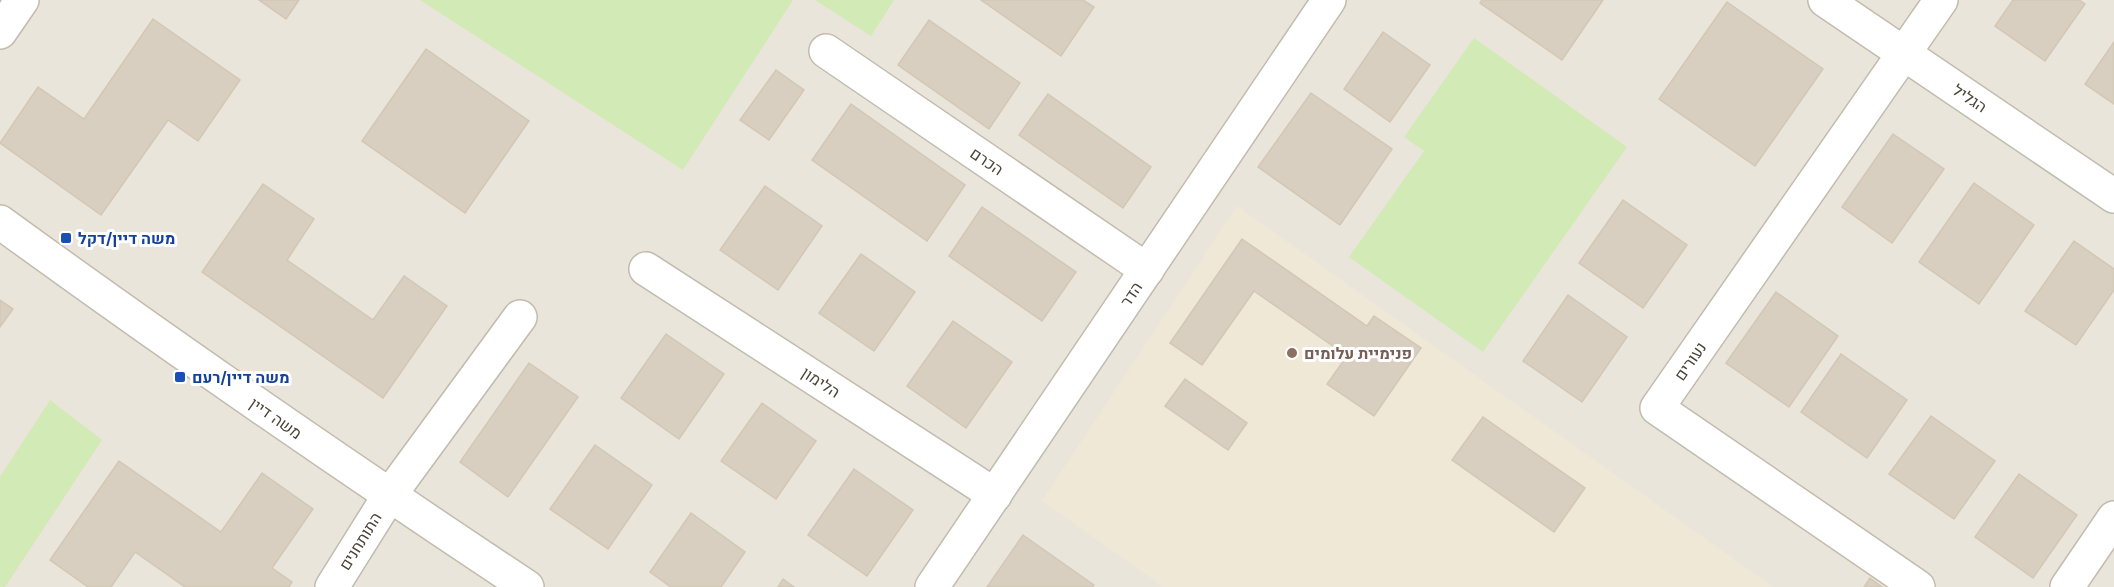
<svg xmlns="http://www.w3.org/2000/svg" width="2114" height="587" viewBox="0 0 2114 587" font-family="Inter,Heebo,sans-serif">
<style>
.residential{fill:#eae5da}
.education{fill:#efe8d6}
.green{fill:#d2eab5}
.building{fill:#d8cfc1;stroke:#d3c7b4;stroke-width:1.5}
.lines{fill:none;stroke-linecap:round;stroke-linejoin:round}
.minor-casing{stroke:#c2bbae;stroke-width:36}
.minor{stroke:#fff;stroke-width:33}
.transit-dot{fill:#1a4fb4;stroke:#fff;stroke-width:2}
.education-dot{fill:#8d6e63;stroke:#fff;stroke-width:2}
.labels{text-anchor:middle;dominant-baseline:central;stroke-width:6;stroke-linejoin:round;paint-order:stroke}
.street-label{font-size:16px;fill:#4b4439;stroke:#fff}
.transit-label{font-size:16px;font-weight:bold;fill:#164399;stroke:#fff;text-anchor:start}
.education-label{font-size:16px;font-weight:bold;fill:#785e54;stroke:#fff;text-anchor:start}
</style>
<rect width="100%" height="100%" fill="#f6f3ec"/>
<!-- residential -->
<rect class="residential" x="0" y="0" width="2114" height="587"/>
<!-- education -->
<path class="education" d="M1237 206 1773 587H1164L1042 501Z"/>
<!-- green -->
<g class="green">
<path d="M420 0H793L683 170Z"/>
<path d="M815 0H894L871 36Z"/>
<path d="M1474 38 1627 147 1483 352 1349 257 1424 151 1404 137Z"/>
<path d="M50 400 102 440 5 587H0V477Z"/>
</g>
<!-- building -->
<g class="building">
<path d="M259 0H299L286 19Z"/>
<path d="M981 0H1083L1094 7 1061 56Z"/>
<path d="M1482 0H1603L1562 60 1480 3Z"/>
<path d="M2013 0H2079L2085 4 2045 61 1995 26Z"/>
<path d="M1727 2 1823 69 1755 166 1659 99Z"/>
<path d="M153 19 240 80 198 141 168 120 101 215 0 143 38 87 84 119Z"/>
<path d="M929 20 1020 83 989 129 898 65Z"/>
<path d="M1383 32 1430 65 1390 122 1344 89Z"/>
<path d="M2114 42V104L2085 84Z"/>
<path d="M426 49 529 121 465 213 362 141Z"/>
<path d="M776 70 804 90 769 140 740 120Z"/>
<path d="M1311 93 1392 149 1340 225 1258 167Z"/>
<path d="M1048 94 1151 167 1123 208 1019 135Z"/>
<path d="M851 104 965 185 927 241 812 160Z"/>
<path d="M1893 134 1944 169 1892 243 1842 207Z"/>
<path d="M1974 183 2034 225 1979 304 1919 262Z"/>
<path d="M263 184 314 219 287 260 373 320 404 276 447 306 383 398 202 272Z"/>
<path d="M765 186 822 226 778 290 720 250Z"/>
<path d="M1623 200 1687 245 1643 308 1579 263Z"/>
<path d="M982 207 1076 272 1042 321 949 256Z"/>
<path d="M1242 239 1367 326 1374 316 1421 348 1374 416 1327 384 1347 356 1254 291 1202 365 1170 343Z"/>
<path d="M2074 241 2114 269V290L2076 345 2025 311Z"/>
<path d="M861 254 915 292 874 351 819 313Z"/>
<path d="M1776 292 1838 336 1789 407 1726 363Z"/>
<path d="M1568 295 1627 337 1582 402 1523 361Z"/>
<path d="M0 300 13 309 0 327Z"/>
<path d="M953 321 1012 362 966 428 907 386Z"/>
<path d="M666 334 724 374 679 439 621 398Z"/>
<path d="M1841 354 1907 400 1867 458 1801 412Z"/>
<path d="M529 363 578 397 508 497 460 462Z"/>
<path d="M1185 379 1247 423 1228 450 1165 406Z"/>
<path d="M762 403 816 441 776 499 721 461Z"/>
<path d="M1931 416 1995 461 1954 519 1889 474Z"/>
<path d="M1483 417 1585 488 1554 532 1452 460Z"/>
<path d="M595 445 652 485 608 549 550 509Z"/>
<path d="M119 461 221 532 262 473 313 509 272 568 292 582 289 587H185L135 552 111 587H88L50 560Z"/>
<path d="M854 469 913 510 867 576 808 535Z"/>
<path d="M2019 474 2077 515 2033 578 1975 537Z"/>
<path d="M691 513 745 552 721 587H671L650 572Z"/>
<path d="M1023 535 1094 585 1092 587H987Z"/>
<path d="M1870 578 1882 587H1864Z"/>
<path d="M783 579 794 587H778Z"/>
</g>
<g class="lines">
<!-- minor casing -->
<g class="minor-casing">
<g id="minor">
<path d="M1825 0 2114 196"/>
<path d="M0 32 22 0"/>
<path d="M826 51 1147 270"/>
<path d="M0 222C173 348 349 469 527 587"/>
<path d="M646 269 995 495"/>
<path d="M332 587 389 496 520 317"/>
<path d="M932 587 1329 0"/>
<path d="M1918 587 1657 408 1941 0"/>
<path d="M2067 587 2114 518"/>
</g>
</g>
<!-- minor -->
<use href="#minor" class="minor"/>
</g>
<!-- markers -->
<g class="transit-dot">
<rect x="60" y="232" width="12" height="12" rx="3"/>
<rect x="174" y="371" width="12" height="12" rx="3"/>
</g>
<circle class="education-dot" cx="1292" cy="353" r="6"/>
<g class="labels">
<!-- street labels -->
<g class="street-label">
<text transform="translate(1970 98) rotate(34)">הגליל</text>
<text transform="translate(987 161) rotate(34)">הכרם</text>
<text transform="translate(1131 294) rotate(-56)">הדר</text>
<text transform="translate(1690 361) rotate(-55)">נעורים</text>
<text transform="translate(821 382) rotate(33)">הלימון</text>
<text transform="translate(276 418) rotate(35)">משה דיין</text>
<text transform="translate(360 541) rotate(-58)">התותחנים</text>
</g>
<!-- transit labels -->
<g class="transit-label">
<text x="78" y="238">משה דיין/דקל</text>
<text x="192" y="377">משה דיין/רעם</text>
</g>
<!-- education labels -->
<g class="education-label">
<text x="1304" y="353">פנימיית עלומים</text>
</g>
</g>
</svg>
